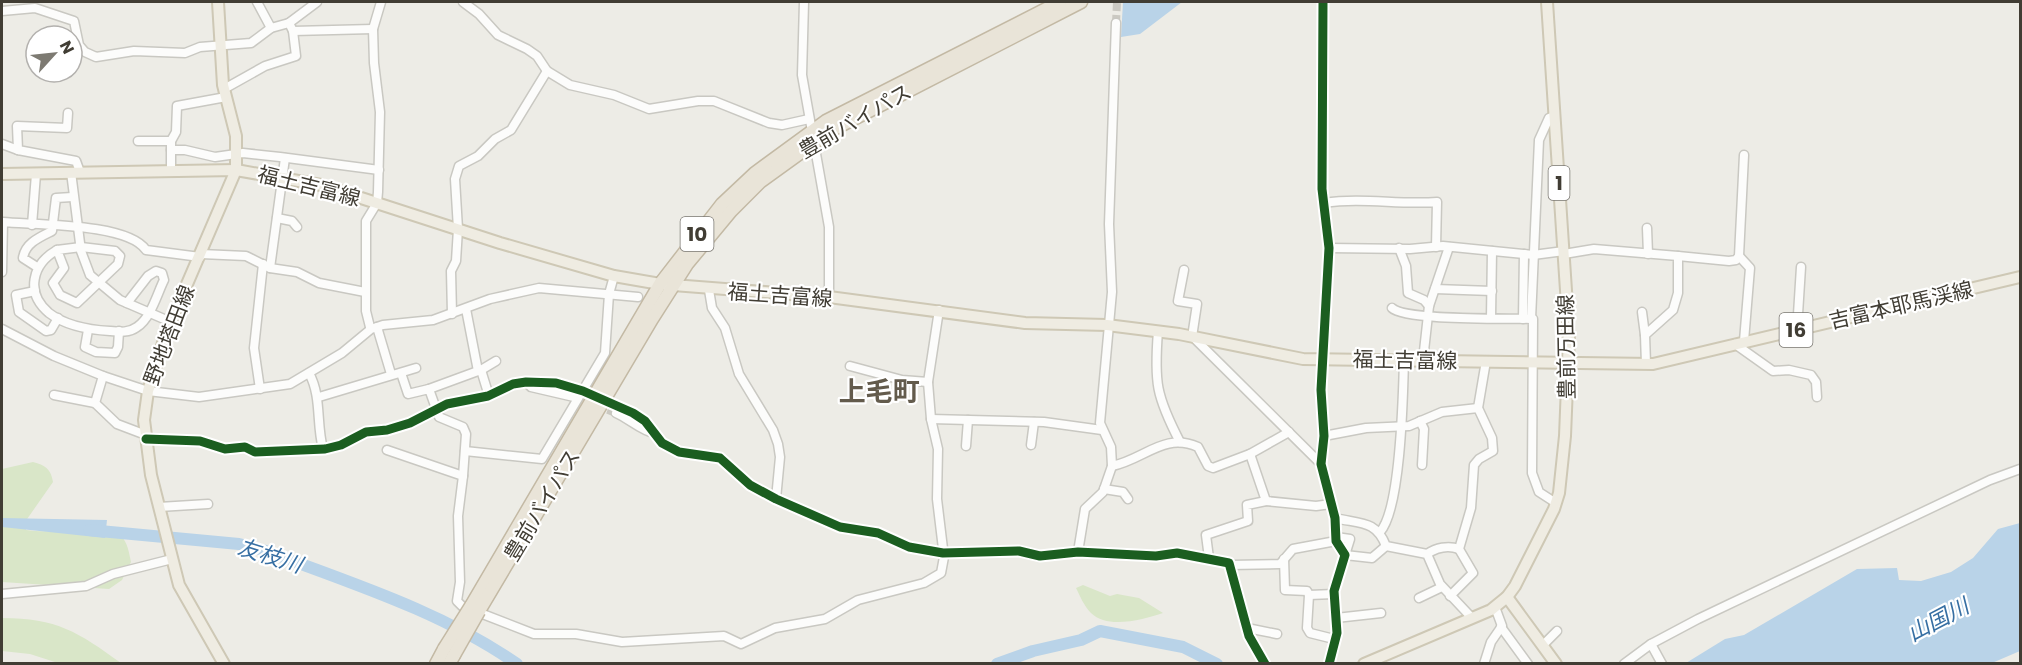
<svg xmlns="http://www.w3.org/2000/svg" width="2022" height="665" viewBox="0 0 2022 665" font-family="Poppins,'Noto Sans JP',sans-serif">
<style>
.green{fill:#d9e6c8}
.water{fill:#b9d3e8}
.lines{fill:none;stroke-linecap:round;stroke-linejoin:round}
.river{stroke:#b9d3e8;stroke-width:12}
.minor-tunnel{stroke:#cbc9c2;stroke-width:8;stroke-dasharray:8 4;stroke-linecap:butt}
.minor-casing{stroke:#c9c8c2;stroke-width:11}
.major-casing{stroke:#cec8b5;stroke-width:14}
.highway-casing{stroke:#c3b9a4;stroke-width:15}
.minor{stroke:#fcfcfb;stroke-width:8}
.major{stroke:#efece2;stroke-width:10}
.highway{stroke:#e9e4d8;stroke-width:12}
.highway-bridge-casing{stroke:#c3b9a4;stroke-width:15;stroke-linecap:butt}
.highway-bridge{stroke:#e9e4d8;stroke-width:12}
.cycleway-casing{stroke:#fff;stroke-width:13}
.cycleway{stroke:#1b5e20;stroke-width:9}
.labels{text-anchor:middle;dominant-baseline:central;stroke-width:4.5;stroke-linejoin:round;paint-order:stroke}
.shield{fill:#fff;stroke:#7a7771;stroke-width:1.5}
.shield-label{font-size:20px;font-weight:bold;fill:#413d34}
.street-label{font-size:21px;fill:#413d34;stroke:#fff}
.water-label{font-size:22px;font-style:italic;fill:#376fa3;stroke:#fff}
.district-label{font-size:27px;font-weight:bold;fill:#635b4c;stroke:#fff}
</style>
<rect width="100%" height="100%" fill="#edece6"/>
<!-- green -->
<g class="green">
<path d="M33 462C45 465 51 469 53 482L25 522 26 530C48 534 108 526 121 536 128 543 129 553 131 562L122 580 109 589 2 582V469Z"/>
<path d="M1083 585 1110 596 1117 594 1139 598 1163 613C1144 619 1108 630 1091 613 1084 606 1080 596 1076 588Z"/>
<path d="M2 618C57 618 78 632 121 663H58L30 654 2 651Z"/>
</g>
<!-- water -->
<g class="water">
<path d="M1123 2H1182L1140 34 1121 37Z"/>
<path d="M2 518 107 520 105 538 2 527Z"/>
<path d="M2020 523V651L1992 663H1686L1725 639 1744 635 1857 569 1897 568 1899 580 1921 581 1951 572 1973 558 1998 529Z"/>
</g>
<g class="lines">
<!-- river -->
<g class="river">
<path d="M89 530 239 544 266 551C351 583 443 612 517 664"/>
<path d="M997 664 1033 651 1081 640 1100 631 1183 647 1217 664"/>
</g>
<!-- minor-tunnel -->
<g class="minor-tunnel">
<path d="M1116 23 1117 2"/>
<path d="M574 397 616 413"/>
</g>
<!-- minor casing -->
<g class="minor-casing">
<g id="minor">
<path d="M257 2 271 28"/>
<path d="M463 2 479 14 498 35 527 49 537 56 547 71 570 85 614 95 649 109 698 101H714L769 123 782 125 809 119"/>
<path d="M804 2 802 75 829 227V297"/>
<path d="M1323 2 1322 189 1329 248 1321 390 1324 436 1321 464 1335 518 1336 541 1345 555 1334 591 1337 633 1329 664"/>
<path d="M2 11 35 8 74 21 79 45 85 52 96 57 134 51 185 53 200 47 251 43 271 28 289 23 293 31 373 29"/>
<path d="M289 23 317 2"/>
<path d="M224 89 265 66 296 56 293 31"/>
<path d="M68 113 67 128 17 126 18 150 76 161 80 172"/>
<path d="M138 141H171"/>
<path d="M2 144 18 150"/>
<path d="M171 150H185L215 157 243 153 280 157 379 170"/>
<path d="M171 170V141L176 132 177 106 226 97"/>
<path d="M71 172 81 251 90 275 120 300 171 322"/>
<path d="M1324 203C1363 197 1398 205 1437 202L1436 247"/>
<path d="M277 218 292 221 297 227"/>
<path d="M32 225 36 174"/>
<path d="M1647 228 1648 254"/>
<path d="M81 247 115 251 120 256 118 264 77 303 60 295 53 283 64 268 57 250Z"/>
<path d="M1329 248 1410 249 1443 246 1533 255 1564 251"/>
<path d="M1399 248 1406 266 1408 293 1424 300 1429 306"/>
<path d="M57 250C32 264 25 293 49 313 66 326 90 330 110 331 120 332 129 333 137 327 151 318 157 294 164 280L162 273 156 271 148 276 127 303"/>
<path d="M201 254 246 256 270 268 297 272 319 283 365 292"/>
<path d="M1564 254 1594 249 1678 256V293L1673 310 1645 335 1646 364"/>
<path d="M1678 256 1729 261 1736 260 1739 256 1744 155"/>
<path d="M1739 256 1750 268 1744 341"/>
<path d="M37 267 23 258C25 243 40 237 52 231L56 198 72 197"/>
<path d="M270 268 285 158"/>
<path d="M1184 270 1178 301 1197 304 1192 337"/>
<path d="M2 272 3 222C36 225 128 223 146 250L200 257"/>
<path d="M1435 289 1492 291"/>
<path d="M709 290 712 308 725 328 739 374 773 430 778 444 780 457 776 499"/>
<path d="M35 291 16 295 19 312 46 331 51 330 58 318"/>
<path d="M1392 308C1405 321 1509 318 1533 319L1532 473 1539 492 1556 503"/>
<path d="M1642 312 1645 335"/>
<path d="M452 314 451 271 456 261 458 229 455 179 459 166 478 156 495 139 511 130 547 71"/>
<path d="M1491 318 1492 251"/>
<path d="M1523 319 1524 254"/>
<path d="M1531 319 1539 140 1549 118 1554 116"/>
<path d="M370 327 366 311V221L377 203 378 192 380 112 374 63 373 29 381 2"/>
<path d="M377 327 391 374"/>
<path d="M2 329 54 356 103 376 148 391 199 397 290 384 342 353 371 329 383 325 433 320 490 299 539 288 638 297"/>
<path d="M88 330 85 347 96 352 115 353 118 347 119 331"/>
<path d="M1797 330 1801 267"/>
<path d="M1158 331C1154 382 1156 396 1180 442"/>
<path d="M1194 338 1321 464"/>
<path d="M1735 344 1773 371 1789 370 1811 375 1816 382 1817 397"/>
<path d="M1423 360 1429 306 1449 247"/>
<path d="M850 366 902 380 928 382"/>
<path d="M481 370 496 361"/>
<path d="M478 371 481 370 489 396"/>
<path d="M309 373C322 397 316 423 323 449"/>
<path d="M401 373 408 394 429 389 439 417 463 427 466 434 463 476"/>
<path d="M103 376 95 403 117 424 146 435"/>
<path d="M526 382 531 387 574 397"/>
<path d="M260 389 254 348 263 264"/>
<path d="M429 389 478 371 466 309"/>
<path d="M54 395 95 403"/>
<path d="M319 397 416 368"/>
<path d="M616 413C628 418 643 432 654 433"/>
<path d="M931 419 1044 422 1102 430"/>
<path d="M1420 421 1424 429 1422 465"/>
<path d="M1324 436 1366 428 1409 426 1442 412 1478 408"/>
<path d="M146 439 200 441 225 449 245 447 255 452 325 449 341 445 366 432 387 430 410 423 447 404 488 396 513 384 526 382 556 383 583 391 633 413 645 421 662 443 679 452 720 458 750 485 776 499 840 527 878 533 909 547 943 553 1019 551 1040 556 1078 552 1156 556 1177 553 1229 563 1249 636 1265 664"/>
<path d="M1031 445 1034 422"/>
<path d="M966 446 968 420"/>
<path d="M387 450 463 476 458 516 460 582 457 601 462 606 534 634H576L622 642 724 636 741 644 775 628 825 619 858 600 924 583 941 573 944 557 937 499 938 449 931 419 928 382 939 310"/>
<path d="M465 451 542 459 605 353 609 294 614 276"/>
<path d="M1250 454 1266 501 1316 506 1331 504"/>
<path d="M1112 466C1145 459 1164 432 1198 447L1208 466 1213 468 1250 454 1289 432"/>
<path d="M1104 489 1123 492 1128 499"/>
<path d="M159 507 208 504"/>
<path d="M1335 518C1360 524 1376 520 1386 546L1427 554 1440 584 1472 618"/>
<path d="M1380 532C1401 509 1403 395 1404 360"/>
<path d="M1336 537 1350 539 1345 555 1372 558 1386 546"/>
<path d="M1078 552 1085 509 1103 492 1112 466 1111 447 1100 423 1112 292 1109 224 1116 23"/>
<path d="M1427 554C1436 548 1448 545 1459 549"/>
<path d="M1209 558 1206 535 1248 521 1247 505 1266 501"/>
<path d="M1284 559 1285 590 1307 591 1309 595 1334 594"/>
<path d="M1230 565 1280 564 1293 549 1336 541"/>
<path d="M2 594 86 586 113 574 172 559"/>
<path d="M1309 595 1307 628 1310 633 1334 639"/>
<path d="M1450 596 1473 573 1459 549 1471 508 1474 465 1479 459 1493 451 1492 438 1478 408 1486 361"/>
<path d="M1419 598 1442 587"/>
<path d="M1336 618 1381 613"/>
<path d="M1501 627 1528 664"/>
<path d="M1247 628 1277 634"/>
<path d="M1544 644 1557 631"/>
<path d="M1651 644 1662 664"/>
<path d="M1484 664 1491 642 1502 626 1495 607"/>
<path d="M1624 664 1651 644 1698 619 1990 480 2020 469"/>
</g>
</g>
<!-- major casing -->
<g class="major-casing">
<g id="major">
<path d="M218 2 223 85 236 136V170L166 333 148 391 144 420 151 475 179 585 224 664"/>
<path d="M2 174 236 170 321 185 500 243 614 276 660 284 829 297 1025 323 1107 325 1179 334 1303 359 1653 364 2020 277"/>
<path d="M1507 597 1556 664"/>
<path d="M1364 664 1491 610 1507 597 1515 586 1554 509 1559 493 1565 436 1569 336 1547 2"/>
</g>
</g>
<!-- highway casing -->
<g class="highway-casing">
<g id="highway">
<path d="M471 606 660 284 722 204 755 173 826 121 1060 2"/>
<path d="M479 611 652 319 687 264 731 211 760 182 832 130 1081 2"/>
<path d="M436 664 444 649"/>
<path d="M449 664 454 655"/>
</g>
</g>
<!-- minor -->
<use href="#minor" class="minor"/>
<!-- major -->
<use href="#major" class="major"/>
<!-- highway -->
<use href="#highway" class="highway"/>
<!-- highway-bridge casing -->
<g class="highway-bridge-casing">
<g id="highway-bridge">
<path d="M444 649 471 606"/>
<path d="M454 655 479 611"/>
</g>
</g>
<!-- highway-bridge -->
<use href="#highway-bridge" class="highway-bridge"/>
<!-- cycleway casing -->
<g class="cycleway-casing">
<g id="cycleway">
<path d="M1323 2 1322 189 1329 248 1321 390 1324 436 1321 464 1335 518 1336 541 1345 555 1334 591 1337 633 1329 664"/>
<path d="M146 439 200 441 225 449 245 447 255 452 325 449 341 445 366 432 387 430 410 423 447 404 488 396 513 384 526 382 556 383 583 391 633 413 645 421 662 443 679 452 720 458 750 485 776 499 840 527 878 533 909 547 943 553 1019 551 1040 556 1078 552 1156 556 1177 553 1229 563 1249 636 1265 664"/>
</g>
</g>
<!-- cycleway -->
<use href="#cycleway" class="cycleway"/>
</g>
<g class="labels">
<!-- shield labels -->
<g class="shield">
<rect x="1548.5" y="166" width="21" height="34" rx="4.5"/>
<rect x="680.5" y="217" width="33" height="34" rx="4.5"/>
<rect x="1779.5" y="313" width="33" height="34" rx="4.5"/>
</g>
<g class="shield-label">
<text x="1559" y="183">1</text>
<text x="697" y="234">10</text>
<text x="1796" y="330">16</text>
</g>
<!-- street labels -->
<g class="street-label">
<text transform="translate(855 121) rotate(-30)">豊前バイパス</text>
<text transform="translate(309 186) rotate(14)">福土吉富線</text>
<text transform="translate(780 295) rotate(4)">福土吉富線</text>
<text transform="translate(1901 305) rotate(-13)">吉富本耶馬渓線</text>
<text transform="translate(169 335) rotate(-69)">野地塔田線</text>
<text transform="translate(1566 347) rotate(-91)">豊前万田線</text>
<text transform="translate(1405 360) rotate(1)">福土吉富線</text>
<text transform="translate(542 505) rotate(-59)">豊前バイパス</text>
</g>
<!-- water labels -->
<g class="water-label">
<text transform="translate(270 556) rotate(17)">友枝川</text>
<text transform="translate(1938 620) rotate(-28)">山国川</text>
</g>
<!-- district labels -->
<g class="district-label">
<text x="879" y="391">上毛町</text>
</g>
</g>
<!-- border -->
<rect width="2022" height="665" fill="none" stroke="#413d34" stroke-width="6"/>
<!-- north arrow -->
<g transform="translate(54 54) rotate(63)"><circle r="28" fill="#ffffff" stroke="#b3b1ae" stroke-width="1.5"/>
<path d="M0-4.5L10 22L0 15L-10 22Z" fill="#7d7a72"/>
<text y="-9" font-size="16" font-weight="bold" text-anchor="middle" fill="#413d34">N</text>
</g>
</svg>
